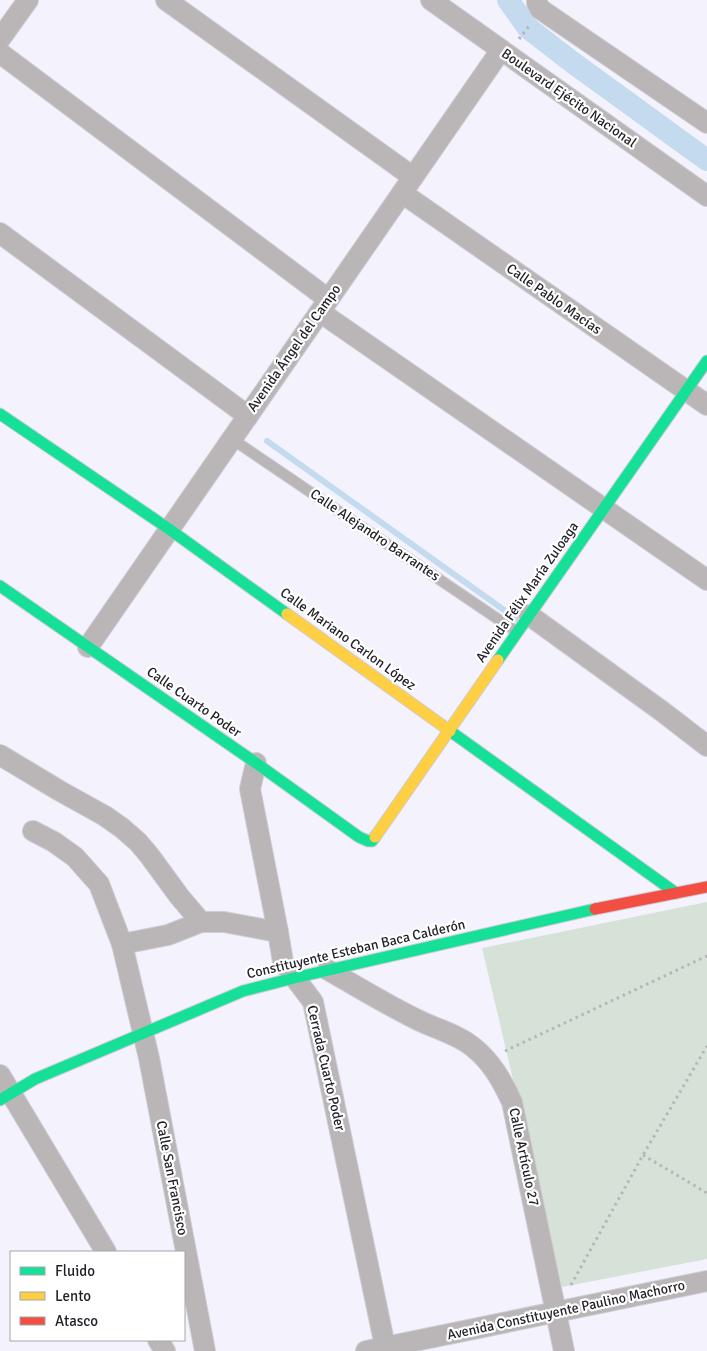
<svg xmlns="http://www.w3.org/2000/svg" width="707" height="1351" viewBox="0 0 707 1351" font-family="Signika,sans-serif">
<style>
.green{fill:#d6e2d7}
.lines{fill:none;stroke-linecap:round;stroke-linejoin:round}
.stream{stroke:#c4daee;stroke-width:6}
.canal{stroke:#c4daee;stroke-width:22}
.lane-casing{stroke:#cfcdd5;stroke-width:12}
.street-casing{stroke:#cfcdd5;stroke-width:22}
.fast-casing{stroke:#cfcdd5;stroke-width:13}
.slow-casing{stroke:#cfcdd5;stroke-width:13}
.jam-casing{stroke:#cfcdd5;stroke-width:13}
.path{stroke:#b8b4b7;stroke-width:3;stroke-dasharray:2.5 4;stroke-linecap:butt}
.lane{stroke:#bab5b6;stroke-width:10}
.street{stroke:#bab5b6;stroke-width:20}
.fast{stroke:#16e098;stroke-width:11}
.slow{stroke:#ffcf43;stroke-width:11}
.jam{stroke:#f24e42;stroke-width:11}
.labels{text-anchor:middle;dominant-baseline:central;stroke-width:4.5;stroke-linejoin:round;paint-order:stroke}
.street-label{font-size:14px;fill:#201f26;stroke:#fff}
</style>
<rect width="100%" height="100%" fill="#f4f2fc"/>
<!-- green -->
<path class="green" d="M707 902V1259L562 1287 482 948Z"/>
<g class="lines">
<!-- stream -->
<path class="stream" d="M267 441 518 620"/>
<!-- canal -->
<path class="canal" d="M508 0 528 28 572 62 707 160"/>
<!-- lane casing -->
<g class="lane-casing">
<path id="lane" d="M232 439 517 632"/>
</g>
<!-- street casing -->
<g class="street-casing">
<g id="street">
<path d="M166 0 413 177"/>
<path d="M431 0 707 196"/>
<path d="M537 0V3L540 9 707 123"/>
<path d="M0 39 28 0"/>
<path d="M0 53 328 299"/>
<path d="M402 193 707 405"/>
<path d="M0 233 248 416"/>
<path d="M320 312 707 580"/>
<path d="M529 615 663 712 707 746"/>
<path d="M88 647 501 50"/>
<path d="M0 755 60 791 105 816 122 828 138 842 149 855 179 896 201 922"/>
<path d="M256 763 250 789 278 932 283 962 313 1002 386 1351"/>
<path d="M33 831 54 842 75 857 99 884 122 944 149 1058 205 1351"/>
<path d="M122 944 168 935 201 922H224L278 932"/>
<path d="M328 970C358 987 387 1005 418 1020 436 1029 457 1034 473 1047 492 1062 502 1081 512 1102L564 1351"/>
<path d="M0 1075 106 1252"/>
<path d="M158 1340 165 1351"/>
<path d="M366 1351 707 1281"/>
</g>
</g>
<!-- fast casing -->
<g class="fast-casing">
<g id="fast">
<path d="M0 414 169 529 287 614"/>
<path d="M0 586 256 763 359 837 368 841H372L375 837"/>
<path d="M498 660 707 361"/>
<path d="M450 731 676 893"/>
<path d="M0 1100 35 1079 243 991 294 978 595 909"/>
</g>
</g>
<!-- slow casing -->
<g class="slow-casing">
<g id="slow">
<path d="M287 614 450 731"/>
<path d="M375 837 498 660"/>
</g>
</g>
<!-- jam casing -->
<g class="jam-casing">
<path id="jam" d="M595 909 707 887"/>
</g>
<!-- path -->
<g class="path">
<path d="M519 39 529 26"/>
<path d="M505 1051 707 956"/>
<path d="M643 1155 707 1193"/>
<path d="M571 1285 643 1155 707 1046"/>
</g>
<!-- lane -->
<use href="#lane" class="lane"/>
<!-- street -->
<use href="#street" class="street"/>
<!-- fast -->
<use href="#fast" class="fast"/>
<!-- slow -->
<use href="#slow" class="slow"/>
<!-- jam -->
<use href="#jam" class="jam"/>
</g>
<g class="labels">
<!-- street labels -->
<g class="street-label">
<text transform="translate(569 98) rotate(35)">Boulevard Ejécito Nacional</text>
<text transform="translate(554 299) rotate(35)">Calle Pablo Macías</text>
<text transform="translate(294 348) rotate(-55)">Avenida Ángel del Campo</text>
<text transform="translate(375 535) rotate(34)">Calle Alejandro Barrantes</text>
<text transform="translate(527 592) rotate(-55)">Avenida Félix María Zuloaga</text>
<text transform="translate(348 639) rotate(36)">Calle Mariano Carlon López</text>
<text transform="translate(194 702) rotate(35)">Calle Cuarto Poder</text>
<text transform="translate(356 949) rotate(-13)">Constituyente Esteban Baca Calderón</text>
<text transform="translate(326 1068) rotate(77)">Cerrada Cuarto Poder</text>
<text transform="translate(524 1157) rotate(78)">Calle Artículo 27</text>
<text transform="translate(172 1178) rotate(79)">Calle San Francisco</text>
<text transform="translate(566 1310) rotate(-12)">Avenida Constituyente Paulino Machorro</text>
</g>
</g>
<!-- legend -->
<rect x="10" y="1251" width="175" height="90" fill="#ffffff" stroke="#a6a5a8"/>
<rect x="20" y="1267" width="25" height="8" fill="#16e098" stroke="#a6a5a8"/>
<text x="55" y="1276" font-size="15" fill="#201f26">Fluido</text>
<rect x="20" y="1292" width="25" height="8" fill="#ffcf43" stroke="#a6a5a8"/>
<text x="55" y="1301" font-size="15" fill="#201f26">Lento</text>
<rect x="20" y="1317" width="25" height="8" fill="#f24e42" stroke="#a6a5a8"/>
<text x="55" y="1326" font-size="15" fill="#201f26">Atasco</text>
</svg>
